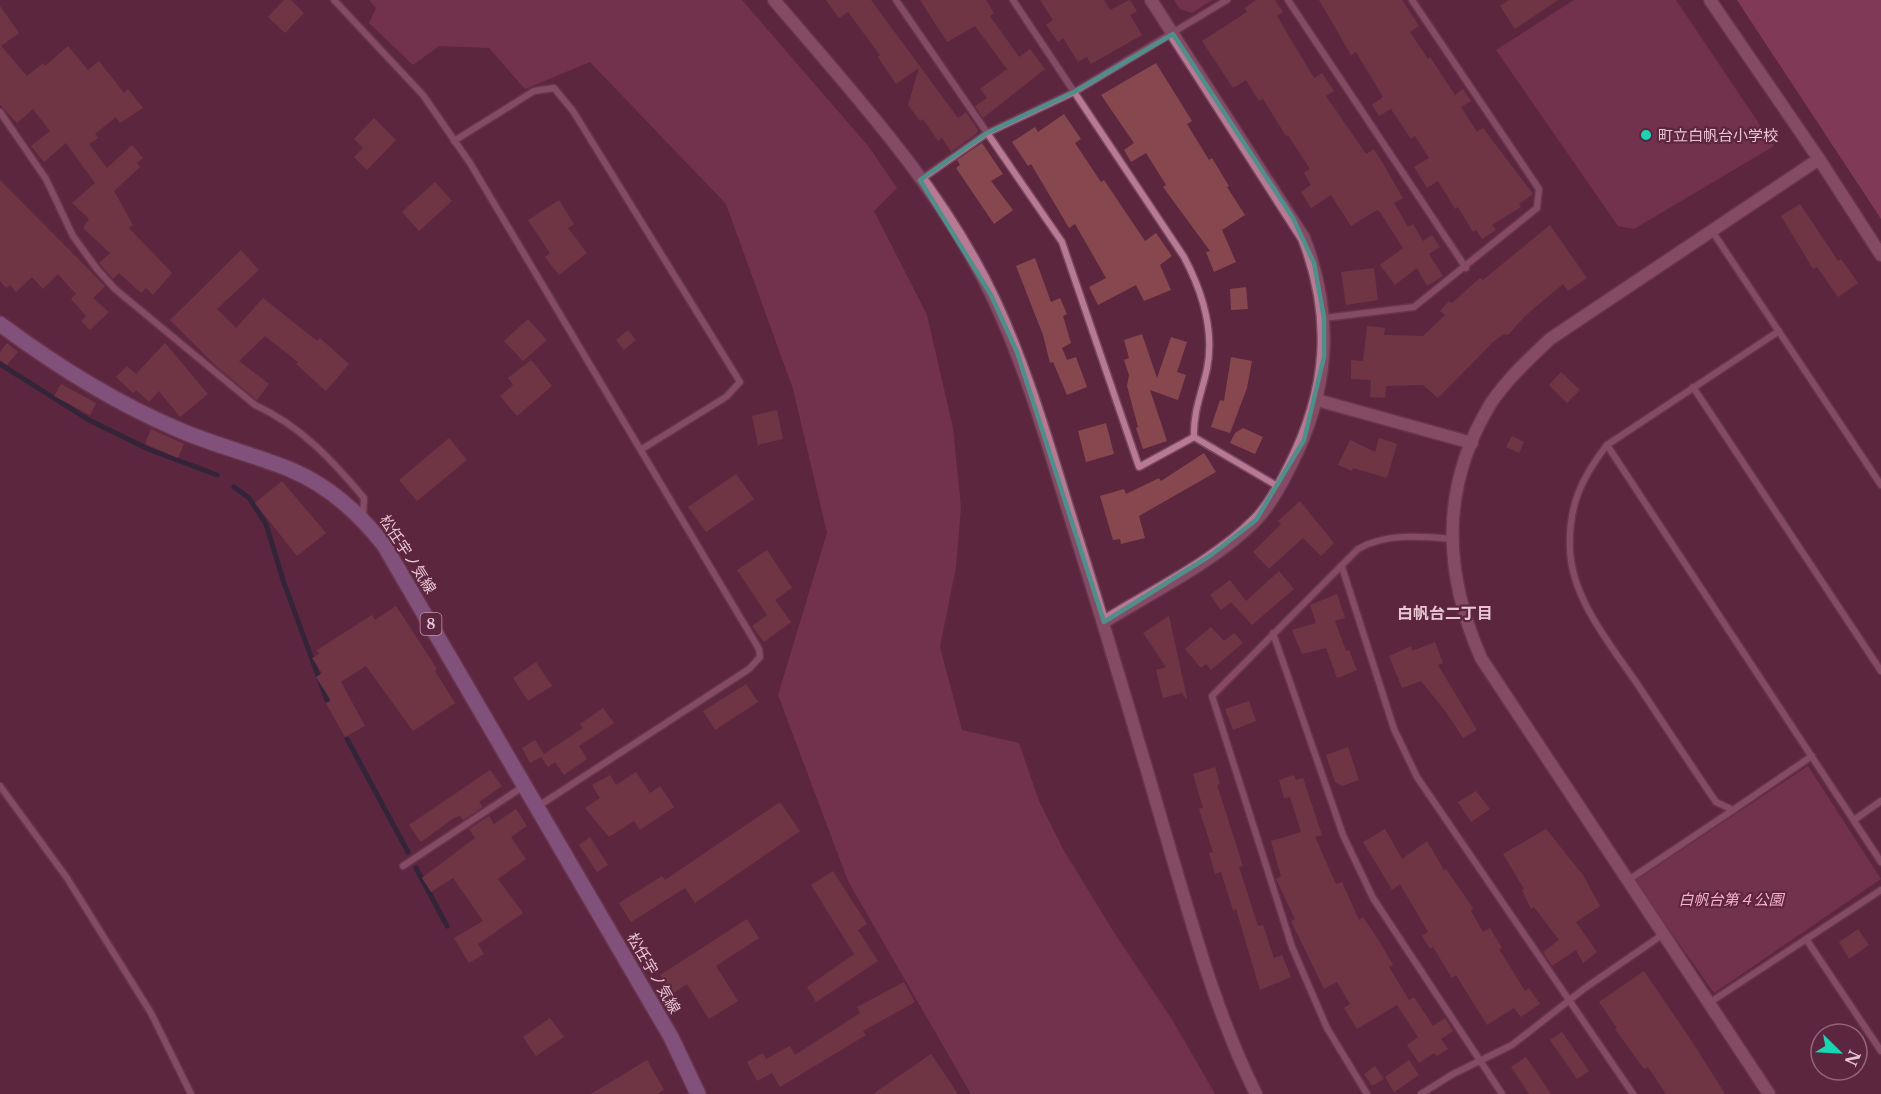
<svg xmlns="http://www.w3.org/2000/svg" width="1881" height="1094" viewBox="0 0 1881 1094" font-family="'Libre Baskerville','Noto Sans JP',serif">
<style>
.green{fill:#8c4061}
.forest{fill:#ac5279}
.lines{fill:none;stroke-linecap:round;stroke-linejoin:round}
.stream{stroke:#023;stroke-width:5}
.building{fill:#86484e}
.street-casing{stroke:#75475d;stroke-width:9}
.secondary-casing{stroke:#75475d;stroke-width:15}
.primary-casing{stroke:#75475d;stroke-width:18}
.street{stroke:#b87992;stroke-width:6}
.secondary{stroke:#b87992;stroke-width:12}
.primary{stroke:#ad85c6;stroke-width:15}
.marked{fill:none;stroke:#508e8c;stroke-width:4.5;stroke-linejoin:round}
.poi-dot{fill:#1ad5b2;stroke:#5c263e;stroke-width:2}
.labels{text-anchor:middle;dominant-baseline:central;stroke-width:4.5;stroke-linejoin:round;paint-order:stroke}
.shield{fill:#5c263e;stroke:#bf96a6;stroke-width:1.5}
.shield-label{font-size:14px;font-weight:bold;fill:#e9c6d3}
.poi-label{font-size:15px;fill:#e9c6d3;stroke:#5c263e;text-anchor:start}
.street-label{font-size:15px;fill:#e9c6d3;stroke:#5c263e}
.park-label{font-size:15px;font-style:italic;fill:#fab0cc;stroke:#5c263e}
.neighbourhood-label{font-size:16px;font-weight:bold;fill:#e9c6d3;stroke:#5c263e}
</style>
<rect width="100%" height="100%" fill="#5c263e"/>
<!-- green -->
<g class="green">
<path d="M369 0H742L869 147 897 188 874 211 927 315 953 428 961 507 956 567 940 647 962 730 1019 743 1039 801 1063 849 1113 931 1173 1021 1215 1094H971L848 881 778 695 827 533 793 389 726 204 590 62 525 89 489 48 439 46 413 65 369 23 376 8Z"/>
<path d="M1174 0H1212L1192 13 1180 9Z"/>
<path d="M1574 0H1676L1774 146 1634 229 1618 226 1496 50Z"/>
<path d="M1808 766 1881 879 1714 993 1635 881Z"/>
</g>
<!-- forest -->
<path class="forest" d="M1737 0H1881V219Z"/>
<g class="lines">
<!-- stream -->
<g class="stream">
<path d="M0 364 89 420 148 449 217 475"/>
<path d="M234 487 249 498 266 524 284 583 327 700"/>
<path d="M347 739 408 852"/>
<path d="M416 868 447 926"/>
</g>
</g>
<!-- building -->
<g class="building">
<path d="M284 0H291L304 13 285 33 268 17Z"/>
<path d="M826 0H871L958 118 966 112 978 130 976 134 951 152 942 138 938 141 923 119 920 121 908 105 919 68 896 84 878 57 880 55 848 12 839 18Z"/>
<path d="M920 0H986L994 13 990 16 1019 57 1030 49 1045 69 983 118 975 106 987 98 980 89 1007 69 975 26 947 42Z"/>
<path d="M1040 0H1104L1110 10 1130 0 1137 11 1130 15 1142 35 1091 64 1087 57 1078 62 1063 38 1058 42 1046 25 1053 20Z"/>
<path d="M1256 0H1275L1283 12 1277 16 1314 78 1322 73 1334 91 1326 96 1366 154 1374 149 1382 162 1403 198 1394 203 1408 227 1413 224 1423 241 1432 235 1440 247 1429 254 1443 276 1427 286 1417 268 1395 285 1380 265 1403 248 1380 212 1377 210 1351 226 1331 195 1311 208 1301 192 1311 185 1304 173 1310 169 1288 135 1286 136 1263 99 1259 101 1246 80 1233 88 1202 41 1247 12 1245 8Z"/>
<path d="M1319 0H1402L1419 26 1410 32 1428 59 1430 57 1455 95 1463 89 1471 101 1461 107 1477 132 1483 128 1533 194 1519 204 1521 207 1492 225 1496 230 1482 239 1476 230 1473 232 1458 207 1455 209 1438 181 1427 188 1414 167 1429 158 1415 136 1411 139 1391 109 1379 116 1372 105 1383 97 1356 52 1351 55Z"/>
<path d="M1509 0H1558L1515 29 1500 6Z"/>
<path d="M0 6 19 33 1 46 27 76 43 63 45 66 68 46 88 70 99 61 124 93 128 89 143 108 120 123 116 117 95 134 98 138 89 144 107 168 132 145 143 158 137 163 140 167 114 191 133 225 129 228 172 273 153 295 146 288 141 293 119 273 113 279 99 263 110 253 83 228 89 219 72 203 95 183 66 143 44 162 31 146 50 131 33 109 17 123 0 105Z"/>
<path d="M1156 63 1192 121 1187 124 1209 160 1212 158 1229 186 1227 187 1245 215 1222 230 1236 262 1214 272 1206 252 1210 251 1163 187 1166 185 1146 153 1131 162 1124 150 1134 143 1101 95Z"/>
<path d="M1064 114 1081 139 1075 143 1101 182 1104 180 1145 241 1156 233 1172 256 1160 265 1171 290 1144 301 1136 285 1098 305 1089 287 1106 278 1075 224 1069 228 1031 164 1028 166 1012 142 1035 127 1038 132Z"/>
<path d="M374 118 396 140 367 170 354 157 363 148 354 139Z"/>
<path d="M982 143 1003 174 991 181 1013 210 994 224 956 168 960 165 957 160Z"/>
<path d="M0 180 105 286 93 298 109 312 90 330 81 321 86 316 71 299 76 294 58 274 43 289 32 277 16 292 10 285 6 288 0 281Z"/>
<path d="M435 182 452 201 419 231 402 212Z"/>
<path d="M559 200 574 224 568 228 587 253 559 275 545 257 550 253 528 220Z"/>
<path d="M1800 204 1838 261 1841 259 1858 283 1838 297 1817 267 1813 269 1781 216Z"/>
<path d="M1550 225 1587 278 1568 291 1563 284 1526 315 1508 335 1504 334 1493 342 1438 398 1423 385 1386 386 1385 398 1370 397 1371 380 1351 379V360L1363 361 1367 326 1385 328 1384 335 1423 336 1445 315 1440 311 1449 301 1452 303 1480 278 1483 280Z"/>
<path d="M241 250 259 270 217 309 236 328 263 298 317 341 320 338 349 364 326 391 296 364 298 362 265 336 239 361 269 384 257 400 215 365 170 320Z"/>
<path d="M1035 258 1051 302 1060 298 1067 314 1063 316 1071 343 1062 348 1067 360 1076 357 1087 387 1067 395 1053 362 1050 363 1043 335 1016 266Z"/>
<path d="M1374 268 1378 300 1346 305 1341 272Z"/>
<path d="M1246 287 1248 309 1231 310 1230 289Z"/>
<path d="M528 319 547 340 523 361 504 341Z"/>
<path d="M628 330 636 340 624 350 616 340Z"/>
<path d="M1142 334 1157 378 1171 337 1187 342 1177 372 1186 375 1178 400 1150 390 1167 441 1143 449 1136 428 1138 427 1127 386 1129 375 1124 360 1129 358 1124 340Z"/>
<path d="M7 343 18 352 7 365 0 360V352Z"/>
<path d="M165 343 208 394 180 417 159 391 149 402 136 390 133 393 116 377 127 366 136 374Z"/>
<path d="M1231 357 1252 361 1247 388 1230 433 1211 427 1220 400 1224 401Z"/>
<path d="M531 360 552 386 517 416 500 396 513 385 508 378Z"/>
<path d="M1561 372 1580 390 1567 403 1549 385Z"/>
<path d="M61 384 96 403 90 415 54 396Z"/>
<path d="M777 410 783 439 758 445 752 416Z"/>
<path d="M1106 423 1114 454 1086 462 1078 431Z"/>
<path d="M1243 428 1263 437 1255 454 1230 443 1235 433Z"/>
<path d="M151 429 184 444 178 458 145 444Z"/>
<path d="M1512 436 1524 442 1519 453 1506 447Z"/>
<path d="M449 438 467 460 417 501 399 480Z"/>
<path d="M1379 438 1397 444 1387 478 1353 468 1352 471 1338 465 1350 440 1375 452Z"/>
<path d="M1204 453 1216 472 1139 516 1145 538 1121 544 1120 539 1113 540 1100 496 1124 489 1126 494 1159 478 1161 481Z"/>
<path d="M736 474 754 499 706 532 688 507Z"/>
<path d="M282 481 326 533 297 556 255 503Z"/>
<path d="M1300 501 1334 543 1321 556 1303 538 1269 569 1253 552 1281 524 1278 521Z"/>
<path d="M767 550 792 588 775 600 791 622 764 642 752 626 767 615 737 570Z"/>
<path d="M1279 571 1294 589 1252 625 1231 602 1221 610 1210 595 1230 580 1246 601Z"/>
<path d="M1337 594 1345 618 1335 621 1346 651 1349 650 1357 670 1337 678 1326 648 1302 654 1292 630 1316 623 1310 605Z"/>
<path d="M396 606 437 669 435 671 455 703 413 731 366 666 341 682 365 726 345 737 326 703 331 701 316 677 322 673 312 658 319 654 317 650 372 615 375 620Z"/>
<path d="M1169 616 1187 698 1186 699 1182 693 1163 698 1156 670 1166 667 1143 633Z"/>
<path d="M1211 627 1224 641 1234 633 1243 643 1211 670 1206 664 1201 668 1185 649Z"/>
<path d="M1435 642 1443 663 1438 665 1477 730 1463 738 1446 712 1421 681 1402 688 1389 656 1411 646 1412 651Z"/>
<path d="M536 662 552 686 528 701 513 678Z"/>
<path d="M746 684 758 702 715 730 703 711Z"/>
<path d="M1249 701 1256 721 1233 730 1225 709Z"/>
<path d="M603 708 614 723 579 746 587 759 564 775 555 762 548 767 541 757 530 763 522 748 535 740 544 754 583 728 580 724Z"/>
<path d="M1348 747 1359 780 1342 786 1335 782 1326 755Z"/>
<path d="M1215 767 1220 784 1217 785 1243 866 1239 867 1258 926 1263 925 1274 958 1282 955 1291 977 1260 990 1236 909 1233 910 1221 872 1215 874 1209 853 1213 852 1199 809 1203 808 1193 774Z"/>
<path d="M490 770 502 786 479 802 483 807 463 820 460 816 454 818 421 842 409 825Z"/>
<path d="M636 772 650 793 660 786 674 807 640 830 634 821 609 837 585 808 600 798 592 785 610 775 616 785Z"/>
<path d="M1294 775 1296 780 1303 778 1322 835 1315 837 1336 884 1342 882 1359 920 1363 917 1379 941 1393 965 1389 967 1409 1000 1414 997 1433 1026 1445 1018 1453 1031 1441 1039 1448 1049 1437 1056 1434 1053 1419 1063 1407 1045 1418 1037 1397 1005 1357 1029 1344 1008 1350 1004 1337 982 1324 989 1291 921 1295 919 1276 879 1281 876 1271 841 1301 832 1290 797 1284 798 1279 780Z"/>
<path d="M1476 791 1490 809 1471 822 1458 802Z"/>
<path d="M780 802 800 831 695 903 685 888 631 922 619 903 662 876 665 880Z"/>
<path d="M516 809 527 826 511 837 526 859 498 879 523 913 478 944 484 954 469 963 454 938 483 921 453 878 431 892 422 878 475 838 469 829 489 816 494 824Z"/>
<path d="M1385 829 1402 859 1427 841 1444 870 1446 869 1473 908 1471 911 1483 932 1490 928 1502 948 1499 949 1525 991 1529 988 1540 1004 1521 1017 1514 1008 1487 1025 1456 975 1452 978 1433 947 1430 949 1422 936 1428 932 1400 884 1392 890 1363 842Z"/>
<path d="M1546 829 1583 875 1600 906 1576 922 1597 952 1583 963 1576 950 1552 966 1543 952 1559 940 1534 907 1531 909 1522 890 1524 889 1503 854Z"/>
<path d="M590 837 608 865 597 872 579 845Z"/>
<path d="M833 871 867 924 858 930 878 961 816 1002 807 987 854 954 811 885Z"/>
<path d="M747 919 759 938 716 966 738 1001 709 1019 687 984 672 994 660 975Z"/>
<path d="M1858 929 1869 945 1849 959 1839 942Z"/>
<path d="M1644 971 1691 1040 1725 1094H1666L1648 1067 1644 1069 1615 1029 1617 1028 1599 1002Z"/>
<path d="M904 982 915 1002 863 1031 866 1035 780 1087 772 1073 757 1081 747 1062 763 1053 766 1059 790 1046 795 1055 860 1013 857 1007Z"/>
<path d="M550 1018 564 1037 536 1056 523 1037Z"/>
<path d="M1562 1032 1589 1071 1577 1079 1550 1040Z"/>
<path d="M931 1054 958 1094H873Z"/>
<path d="M1526 1057 1537 1073 1551 1094H1529L1511 1067Z"/>
<path d="M647 1060 664 1090 657 1094H591Z"/>
<path d="M1409 1060 1419 1075 1394 1092 1385 1077Z"/>
<path d="M1375 1066 1384 1079 1372 1086 1364 1074Z"/>
</g>
<g class="lines">
<!-- street casing -->
<g class="street-casing">
<g id="street">
<path d="M334 0 423 95 470 163 759 649 760 657 749 669 537 807"/>
<path d="M896 0 1062 242 1139 467 1194 437 1279 487"/>
<path d="M1013 0 1184 257C1202 291 1215 329 1207 369 1202 392 1193 412 1194 437"/>
<path d="M1288 0 1466 268"/>
<path d="M0 112 46 179 73 236 97 269 115 289 255 405C301 426 332 460 364 498L363 516"/>
<path d="M454 141 534 91 554 88 573 111 740 382 726 397 642 449"/>
<path d="M920 180 987 133 1074 92 1227 0"/>
<path d="M1712 231 1881 485"/>
<path d="M1324 318 1414 307 1537 208 1539 189 1412 0"/>
<path d="M1779 331 1607 445C1581 478 1568 507 1570 550 1572 600 1613 648 1640 688 1665 726 1690 764 1716 802L1733 810 1812 756"/>
<path d="M1693 387 1881 671"/>
<path d="M1607 445 1881 862"/>
<path d="M1342 567 1394 729 1417 777 1633 1094"/>
<path d="M1273 633 1343 835 1373 898 1502 1094"/>
<path d="M0 786 67 878 151 1013 191 1094"/>
<path d="M1854 820 1881 801"/>
<path d="M403 866 524 786"/>
<path d="M1627 881 1733 810"/>
<path d="M1806 939 1881 1051"/>
<path d="M1709 1003 1881 890"/>
<path d="M1367 1094 1327 1028 1292 947 1212 696 1358 549C1385 533 1422 536 1452 539"/>
<path d="M1421 1094 1453 1074 1512 1045 1585 988 1662 935"/>
</g>
</g>
<!-- secondary casing -->
<g class="secondary-casing">
<g id="secondary">
<path d="M774 0C853 93 940 186 993 298 1025 366 1046 438 1068 510 1104 624 1138 739 1171 853 1195 934 1218 1018 1256 1094"/>
<path d="M1710 0 1819 159 1881 255"/>
<path d="M1317 400 1472 443"/>
<path d="M1104 622C1152 592 1216 561 1256 520 1270 506 1281 485 1290 467 1329 391 1335 318 1304 238L1151 0"/>
<path d="M1769 1094 1481 658C1443 571 1440 487 1491 403 1507 379 1529 359 1550 339L1819 159"/>
</g>
</g>
<!-- primary casing -->
<g class="primary-casing">
<path id="primary" d="M0 324C55 365 114 402 177 429 213 445 252 454 289 469 328 485 359 513 384 545L671 1037 698 1094"/>
</g>
<!-- street -->
<use href="#street" class="street"/>
<!-- secondary -->
<use href="#secondary" class="secondary"/>
<!-- primary -->
<use href="#primary" class="primary"/>
</g>
<!-- marked area -->
<path d="M0 0H1881V1094H0ZM1173 34 1293 218 1314 263 1324 318V357L1304 440 1256 520 1211 555 1104 622 1017 352 991 295 920 180 987 133 1074 92Z" fill="#5c263e" fill-opacity=".55" fill-rule="evenodd"/>
<path class="marked" d="M1173 34 1293 218 1314 263 1324 318V357L1304 440 1256 520 1211 555 1104 622 1017 352 991 295 920 180 987 133 1074 92Z"/>
<!-- markers -->
<circle class="poi-dot" cx="1646" cy="135" r="6"/>
<g class="labels">
<!-- shield labels -->
<rect class="shield" x="420.5" y="613" width="21" height="22" rx="4.5"/>
<g class="shield-label">
<text x="431" y="624">8</text>
</g>
<!-- poi labels -->
<g class="poi-label">
<text x="1658" y="135">町立白帆台小学校</text>
</g>
<!-- street labels -->
<g class="street-label">
<text transform="translate(408 554) rotate(57)">松任宇ノ気線</text>
<text transform="translate(654 973) rotate(60)">松任宇ノ気線</text>
</g>
<!-- park labels -->
<g class="park-label">
<text x="1731" y="899">白帆台第４公園</text>
</g>
<!-- neighbourhood labels -->
<g class="neighbourhood-label">
<text x="1445" y="613">白帆台二丁目</text>
</g>
</g>
<!-- north arrow -->
<g transform="translate(1839 1052) rotate(114)"><circle r="28" fill="#5c263e" stroke="#94667a" stroke-width="1.5"/>
<path d="M0-4.5L10 22L0 15L-10 22Z" fill="#1ad5b2"/>
<text y="-9" font-size="16" font-weight="bold" text-anchor="middle" fill="#e9c6d3">N</text>
</g>
</svg>
